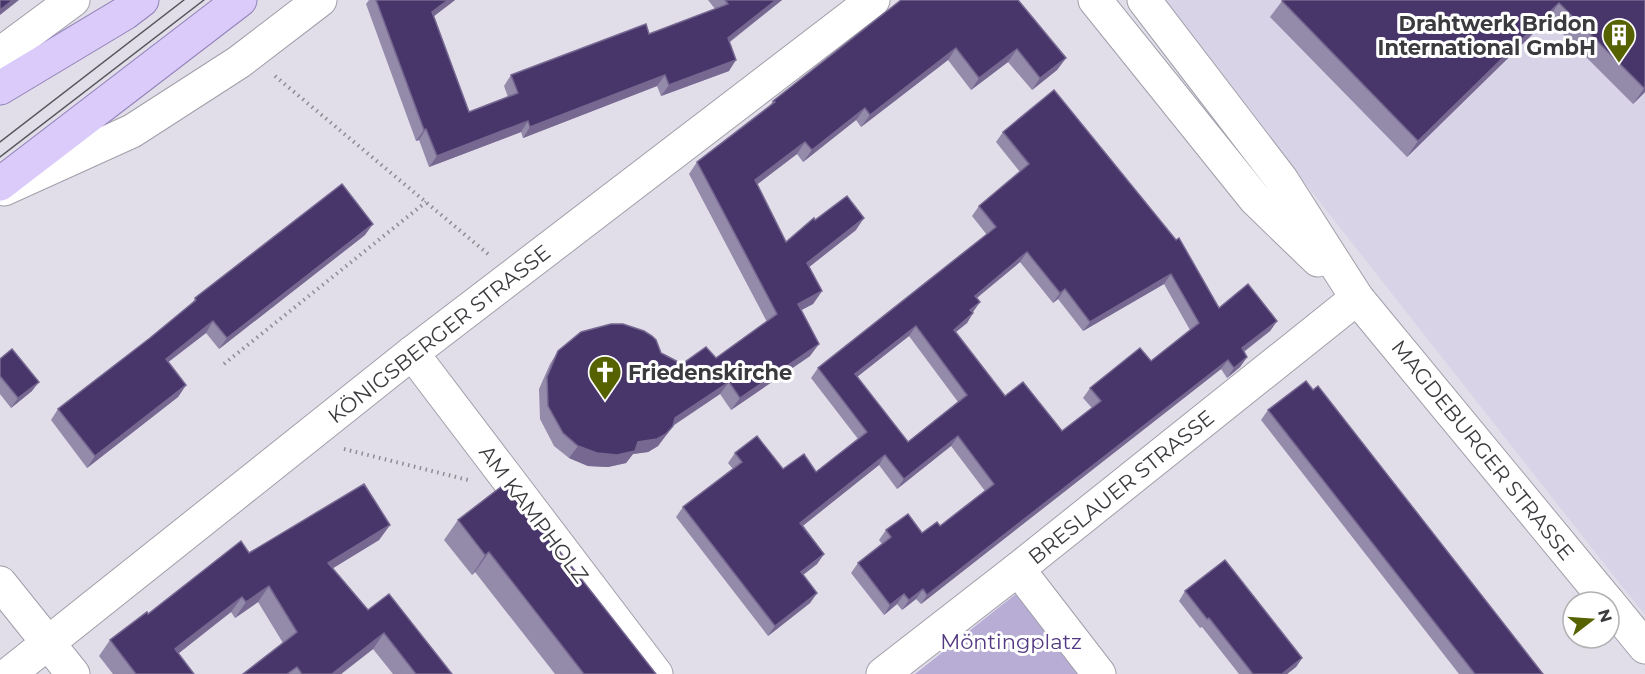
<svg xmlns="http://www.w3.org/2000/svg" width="1645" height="674" viewBox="0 0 1645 674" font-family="Montserrat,sans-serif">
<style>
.built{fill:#d8d3e6}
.green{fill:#b8aed5}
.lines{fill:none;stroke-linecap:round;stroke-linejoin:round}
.minor-casing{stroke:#a19fa9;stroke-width:35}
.major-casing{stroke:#9282b8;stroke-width:35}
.path{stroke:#8e8c94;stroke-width:4;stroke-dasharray:1.5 4.5;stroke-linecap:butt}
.minor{stroke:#fff;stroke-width:33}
.major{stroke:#dacbfb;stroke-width:33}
.tram{stroke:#57565b;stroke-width:1.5}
.wall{fill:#948aaa;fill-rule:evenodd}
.shaded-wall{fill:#766891}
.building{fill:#48366b;stroke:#766891;stroke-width:1.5;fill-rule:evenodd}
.labels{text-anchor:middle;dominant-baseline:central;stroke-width:6;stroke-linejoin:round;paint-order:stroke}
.poi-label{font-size:21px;font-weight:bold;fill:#3b3a3e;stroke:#fff;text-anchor:end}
.street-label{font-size:21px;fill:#3b3a3e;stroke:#fff}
.park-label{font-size:21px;fill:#533982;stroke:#fff}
</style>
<rect width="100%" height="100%" fill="#e1deea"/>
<!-- built -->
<path class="built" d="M1161 0H1645V615L1617 580Z"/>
<!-- green -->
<path class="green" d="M1017 593 1080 674H915Z"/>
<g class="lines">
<!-- minor casing -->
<g class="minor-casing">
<g id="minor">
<path d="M1095 0 1255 199 1318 260"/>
<path d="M1144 0 1281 179 1357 298 1608 602"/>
<path d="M0 54 73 0"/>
<path d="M4 189 132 131 239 62 320 0"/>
<path d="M412 353 656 674"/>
<path d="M1018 569 1099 674"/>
<path d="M0 583 73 674"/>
<path d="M1609 603 1645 647"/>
<path d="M9 674 412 353 873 0"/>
<path d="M883 674 1018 569 1357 298"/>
</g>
</g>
<!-- major casing -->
<g class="major-casing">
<g id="major">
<path d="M0 88 125 13 142 0"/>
<path d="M0 184 240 0"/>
</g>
</g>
<!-- path -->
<g class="path">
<path d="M275 76 488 254"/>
<path d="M224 364 426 202"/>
<path d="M344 449 468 480"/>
</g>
<!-- minor -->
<use href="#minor" class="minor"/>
<!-- major -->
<use href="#major" class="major"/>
<!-- tram -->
<g class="tram">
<path d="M0 142 184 0"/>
<path d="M0 157 204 0"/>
</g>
</g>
<!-- wall -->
<g class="wall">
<path d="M369 0H455L434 16 469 112 508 97 504 86 511 75 649 34 715 9 708 0H782L730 42 729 71 661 96 657 86 523 138 521 132 429 167 419 140 416 141 366 4Z"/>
<path d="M901 0 1066 58 1057 70 1032 90 1008 62 971 90 948 60 861 127 856 120 803 162 797 154 757 184 786 242 815 220 856 230 809 267 822 291 813 304 801 310 810 356 731 410 720 394 673 426 658 446 648 452 633 454 626 463 608 467 588 466 569 458 554 446 540 419 539 389 550 364 558 351 661 353 682 364 716 358 767 322 689 174 697 162 769 107 773 101Z"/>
<path d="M1645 0V92L1633 104 1548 19 1407 157 1270 17 1282 1Z"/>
<path d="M1003 132 1219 308 1277 321 1270 331 1244 352 1247 357 1240 367 1227 378 1221 369 921 604 916 599 902 610 897 604 884 615 851 573 858 563 882 544 879 540 886 530 922 533 940 526 985 491 951 446 897 489 879 465 803 525 824 554 817 564 803 575 817 593 810 603 768 636 676 517 683 507 733 469 728 463 735 453 783 469 816 472 858 439 811 378 818 368 987 235 972 216 979 206 1020 172 996 142ZM1020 262 1053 303 1058 299 1083 331 1164 284 1190 330 1151 361 1090 388 1083 398 1092 408 1062 431 1005 396 956 332 967 323 973 313V312L977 298ZM909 336 958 402 908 442 857 377Z"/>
<path d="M365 235 219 349 206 333 168 362 186 385 178 397 87 468 51 420 58 409 150 338 192 304 195 298Z"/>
<path d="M0 359 32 391 11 408 0 394Z"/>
<path d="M1268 410 1543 674H1459L1261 420Z"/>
<path d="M458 520 656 674H555L475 572 472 575 444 540Z"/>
<path d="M390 525 379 540 333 568 368 610 452 674H393L373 649 341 674H243L283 643 258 602 235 618 231 612 178 653 194 674H113L99 656 110 640 148 614 249 553Z"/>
<path d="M1185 591 1302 658 1296 667 1287 674H1239L1202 627 1200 628 1179 601Z"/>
</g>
<!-- shaded-wall -->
<g class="shaded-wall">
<path d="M13 0H19L0 15V10Z"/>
<path d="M448 0H455L425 23 432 12Z"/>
<path d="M776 0H782L720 49 728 38Z"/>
<path d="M1559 3 1548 19 1407 157 1418 141Z"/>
<path d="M956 48 948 60 861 127 870 115Z"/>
<path d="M1017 49 1008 62 971 90 979 78Z"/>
<path d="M1066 58 1057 70 1032 90 1040 78Z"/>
<path d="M736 60 729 71 661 96 669 85Z"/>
<path d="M665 75 657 86 523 138 530 127Z"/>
<path d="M1645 87V92L1633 104Z"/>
<path d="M865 108 856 120 803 162 812 150Z"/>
<path d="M528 121 521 132 429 167 437 156Z"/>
<path d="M426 129 419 140 416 141 424 130Z"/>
<path d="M805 142 797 154 746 193 755 180Z"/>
<path d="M864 218 856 230 799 275 807 263Z"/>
<path d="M373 224 365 235 219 349 227 338Z"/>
<path d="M1027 252 1020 262 968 305 975 296Z"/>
<path d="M1171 274 1164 284 1083 331 1090 322Z"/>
<path d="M1065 289 1058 299 1053 303 1060 293Z"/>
<path d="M822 291 813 304 790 316 798 304Z"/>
<path d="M980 302 973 312 963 320 970 310Z"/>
<path d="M973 313 967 323 947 339 954 330Z"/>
<path d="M213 321 206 333 158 370 166 359Z"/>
<path d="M1277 321 1270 331 1235 358 1242 348Z"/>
<path d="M916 326 909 336 848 384 855 374Z"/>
<path d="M819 344 810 356 731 410 740 398Z"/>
<path d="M1247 357 1240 367 1227 378 1234 368Z"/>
<path d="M1228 360 1221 369 921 604 927 595Z"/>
<path d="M39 382 32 391 11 408 18 398Z"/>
<path d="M729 382 720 394 666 430 675 418Z"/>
<path d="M186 385 178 397 87 468 95 456Z"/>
<path d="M673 426 658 446 648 452 633 454 626 463 608 467 588 466 569 458 578 446 638 442Z"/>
<path d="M958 436 951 446 897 489 904 479Z"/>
<path d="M885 455 879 465 794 533 800 523Z"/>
<path d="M390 525 379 540 317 578 328 563Z"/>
<path d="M489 552 475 572 472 575 485 555Z"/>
<path d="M824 554 817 564 794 582 801 572Z"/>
<path d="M269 586 258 602 235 618 246 602Z"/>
<path d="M923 589 916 599 902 610 909 600Z"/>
<path d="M817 593 810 603 768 636 775 626Z"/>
<path d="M904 594 897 604 884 615 890 605Z"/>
<path d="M242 597 231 612 164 665 175 649Z"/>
<path d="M384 633 373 649 341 674H332Z"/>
<path d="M1302 658 1296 667 1287 674H1282Z"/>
</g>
<!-- building -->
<g class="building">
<path d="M0 0H13L0 10Z"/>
<path d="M376 0H448L432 12 469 112 518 93 511 75 646 24 649 34 728 4 725 0H776L728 38 736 60 669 85 665 75 530 127 528 121 437 156 426 129 424 130Z"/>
<path d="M901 0H1018L1066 58 1040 78 1017 49 979 78 956 48 870 115 865 108 812 150 805 142 755 180 786 242 814 218 815 220 847 196 864 218 807 263 822 291 798 304 819 344 740 398 729 382 675 418 673 426 666 434 657 439 638 442 635 451 617 455 597 453 578 446 563 433 548 406 547 377 558 351 581 332 611 324H623L644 331 652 336 656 340 661 353 682 364 706 347 716 358 777 314 697 162 775 102 773 101Z"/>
<path d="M1283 0H1645V87L1644 88 1559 3 1418 141 1282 1Z"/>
<path d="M1054 90 1176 240 1179 238 1219 308 1248 284 1277 321 1242 348 1247 357 1234 368 1228 360 927 595 923 589 909 600 904 594 890 605 858 563 891 537 886 530 908 514 922 533 937 522 940 526 994 484 958 436 904 479 885 455 800 523 824 554 801 572 817 593 775 626 683 507 742 462 735 453 757 436 783 469 804 454 816 472 867 432 818 368 996 227 979 206 1029 164 1003 132ZM1027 252 1060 293 1065 289 1090 322 1171 274 1199 323 1151 361 1140 348 1090 388 1101 401 1062 431 1023 382 1005 396 954 330 973 313 970 310 980 302 975 296ZM916 326 967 395 908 442 855 374Z"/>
<path d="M342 184 373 224 227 338 213 321 166 359 186 385 95 456 58 409 150 338 196 300 195 298Z"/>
<path d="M12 349 39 382 18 398 0 376V359Z"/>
<path d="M1306 381 1313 390 1318 386 1543 674H1475L1268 410Z"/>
<path d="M506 483 656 674H584L489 552 485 555 458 520Z"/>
<path d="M364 484 390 525 328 563 368 610 389 594 452 674H416L384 633 332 674H302L297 667 287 674H243L297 632 269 586 246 602 242 597 175 649 194 674H136L110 640 147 612 148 614 241 541 249 553Z"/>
<path d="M1225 560 1302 658 1282 674H1253L1209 618 1207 619 1185 591Z"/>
</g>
<!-- icons -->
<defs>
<g id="building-pin" transform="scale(1.725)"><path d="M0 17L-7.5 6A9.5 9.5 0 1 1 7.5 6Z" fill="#566100" stroke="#fff"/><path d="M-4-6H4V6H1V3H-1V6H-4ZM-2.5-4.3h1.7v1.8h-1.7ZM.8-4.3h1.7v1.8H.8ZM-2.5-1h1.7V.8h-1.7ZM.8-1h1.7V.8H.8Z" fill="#fff"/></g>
<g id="church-pin" transform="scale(1.725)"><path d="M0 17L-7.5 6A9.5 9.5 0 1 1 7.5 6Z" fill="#566100" stroke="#fff"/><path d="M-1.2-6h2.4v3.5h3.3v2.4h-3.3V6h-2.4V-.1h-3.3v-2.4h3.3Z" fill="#fff"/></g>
</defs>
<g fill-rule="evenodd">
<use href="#building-pin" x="1619" y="35"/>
<use href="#church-pin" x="605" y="372"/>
</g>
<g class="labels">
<!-- poi labels -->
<g class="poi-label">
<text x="1596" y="23">Drahtwerk Bridon<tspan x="1596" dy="24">International GmbH</tspan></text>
<text x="628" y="372" text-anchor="start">Friedenskirche</text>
</g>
<!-- street labels -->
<g class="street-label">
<text transform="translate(439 334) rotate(-38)">KÖNIGSBERGER STRASSE</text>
<text transform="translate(1483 450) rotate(51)">MAGDEBURGER STRASSE</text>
<text transform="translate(1121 487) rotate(-39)">BRESLAUER STRASSE</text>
<text transform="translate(534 514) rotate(53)">AM KAMPHOLZ</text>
</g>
<!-- park labels -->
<g class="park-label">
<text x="1011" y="641">Möntingplatz</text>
</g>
</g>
<!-- north arrow -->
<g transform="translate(1591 620) rotate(73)"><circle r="28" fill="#ffffff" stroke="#b1b0b2" stroke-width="1.5"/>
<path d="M0-4.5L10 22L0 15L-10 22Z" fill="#566100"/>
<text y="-9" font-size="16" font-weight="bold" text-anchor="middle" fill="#3b3a3e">N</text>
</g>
</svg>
